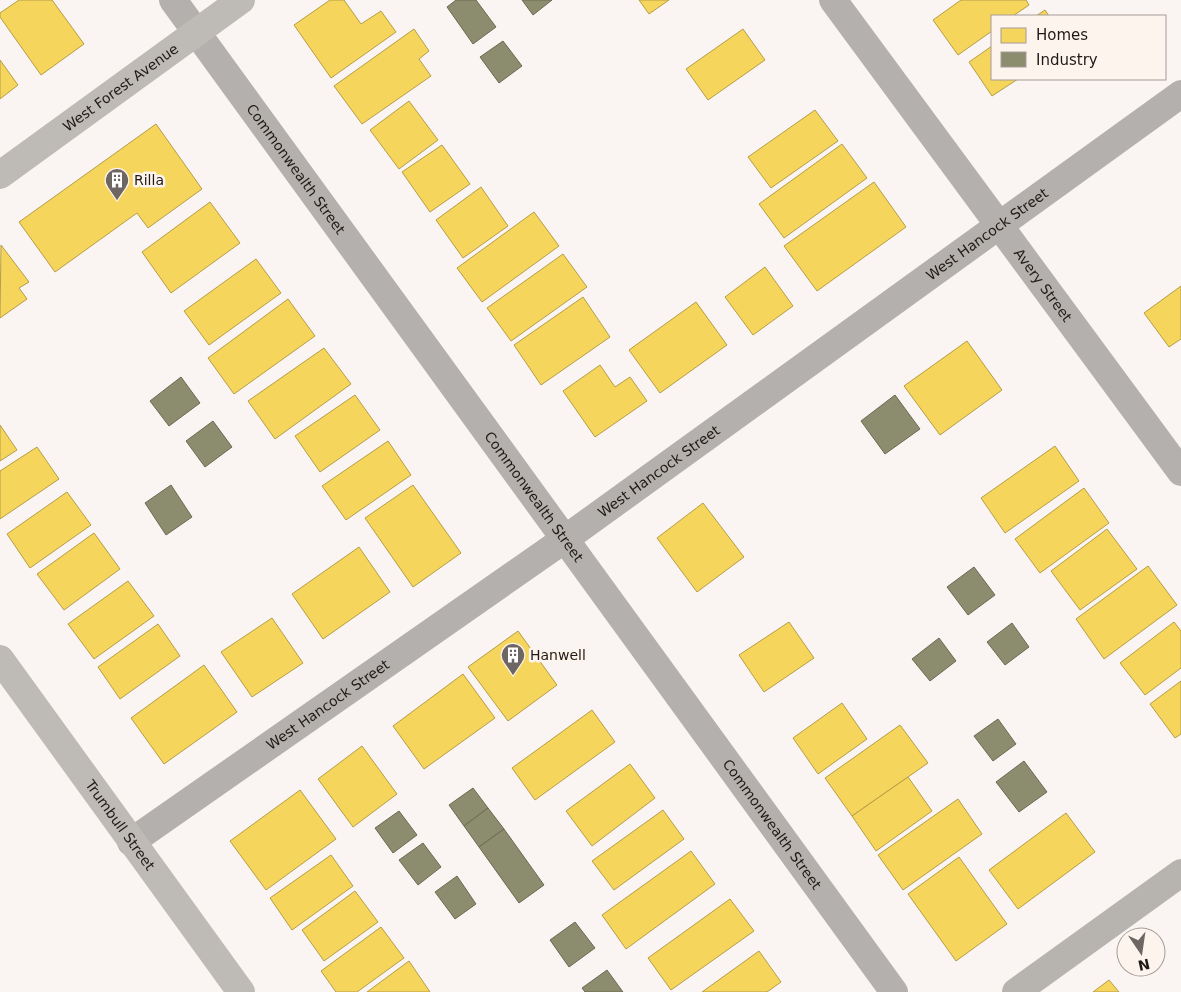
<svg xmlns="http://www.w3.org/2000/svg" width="1181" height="992" viewBox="0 0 1181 992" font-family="'DejaVu Sans',sans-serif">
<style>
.homes{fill:#f6d55c;stroke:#b69d46}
.industry{fill:#8c8c6e;stroke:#6c6a53}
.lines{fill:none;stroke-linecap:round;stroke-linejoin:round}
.street{stroke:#b3b0ad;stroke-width:28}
.secondary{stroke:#bebab6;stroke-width:28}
.primary{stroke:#b7b4b0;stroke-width:28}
.labels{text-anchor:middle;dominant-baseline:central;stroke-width:5;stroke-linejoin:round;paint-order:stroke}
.street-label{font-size:14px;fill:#211914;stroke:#fef4ee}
.poi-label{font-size:14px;fill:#211914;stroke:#fef4ee;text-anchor:start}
</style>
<rect width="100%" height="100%" fill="#faf5f2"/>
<!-- homes -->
<g class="homes">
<path d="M19 0H52L84 44 41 75 0 17V13Z"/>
<path d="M330 0H344L361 24 381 11 396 32 331 78 294 25Z"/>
<path d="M639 0H669L649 14Z"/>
<path d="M961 0H1026L1029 5 1013 16H992V31L958 55 933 20Z"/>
<path d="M1045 10 1049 16H1036Z"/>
<path d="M414 29 429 51 419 59 431 76 362 124 334 86Z"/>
<path d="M743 29 765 60 708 100 686 69Z"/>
<path d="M992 46V79H1018L992 96 969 62Z"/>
<path d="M0 60 18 85 0 99Z"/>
<path d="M409 101 438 140 399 169 370 130Z"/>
<path d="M815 110 838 141 771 188 748 157Z"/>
<path d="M156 124 202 189 148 228 137 213 55 272 19 222Z"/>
<path d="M842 144 867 178 784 238 759 204Z"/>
<path d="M442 145 470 184 430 212 402 172Z"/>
<path d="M874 182 906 227 817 291 784 246Z"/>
<path d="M481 187 508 226 463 258 436 220Z"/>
<path d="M210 202 240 243 171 293 142 252Z"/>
<path d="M534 212 559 246 482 302 457 268Z"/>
<path d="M1 245 29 282 19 288 27 299 0 318Z"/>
<path d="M563 254 587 287 511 341 487 308Z"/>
<path d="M256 259 281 293 209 345 184 311Z"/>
<path d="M765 267 793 306 753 335 725 297Z"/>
<path d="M1181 286V339L1169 347 1144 313Z"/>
<path d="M583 297 610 337 541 385 514 345Z"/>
<path d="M288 299 315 336 234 394 208 358Z"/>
<path d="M696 302 727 345 660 393 629 350Z"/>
<path d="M967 341 1002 390 940 435 904 386Z"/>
<path d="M324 348 351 384 275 439 248 401Z"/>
<path d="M600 365 615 387 630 377 647 401 595 437 563 391Z"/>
<path d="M355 395 380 430 320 472 295 436Z"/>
<path d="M0 425 17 450 0 461Z"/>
<path d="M388 441 411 475 346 520 322 486Z"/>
<path d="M1055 446 1079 481 1005 533 981 498Z"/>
<path d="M37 447 59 479 0 519V471Z"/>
<path d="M413 485 461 553 413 587 365 518Z"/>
<path d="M1084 488 1109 523 1040 573 1015 539Z"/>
<path d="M67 492 91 525 30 568 7 534Z"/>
<path d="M703 503 744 557 697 592 657 538Z"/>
<path d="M1107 529 1137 569 1080 610 1051 571Z"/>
<path d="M94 533 120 569 64 610 37 574Z"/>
<path d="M359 547 390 592 323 639 292 594Z"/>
<path d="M1148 566 1177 605 1104 659 1076 619Z"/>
<path d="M128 581 154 616 94 659 68 624Z"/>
<path d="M272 618 303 663 252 697 221 652Z"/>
<path d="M789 622 814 658 764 692 739 655Z"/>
<path d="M1174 622 1181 631V668L1145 695 1120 663Z"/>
<path d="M158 624 180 656 120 699 98 667Z"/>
<path d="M518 631 557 685 508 721 468 667Z"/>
<path d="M204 665 237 712 164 764 131 718Z"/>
<path d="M463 674 495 718 424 769 393 726Z"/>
<path d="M1181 681V734L1175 738 1150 704Z"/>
<path d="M842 703 867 739 818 774 793 738Z"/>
<path d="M592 710 615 742 535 800 512 768Z"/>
<path d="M900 725 928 763 852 816 825 778Z"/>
<path d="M362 746 397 794 353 827 318 779Z"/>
<path d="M630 764 655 798 592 846 566 811Z"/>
<path d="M908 777 932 811 876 851 852 816Z"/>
<path d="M300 790 336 839 266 890 230 841Z"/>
<path d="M958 799 982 834 903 890 878 855Z"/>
<path d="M663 810 684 839 614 890 592 861Z"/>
<path d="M1066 813 1095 852 1018 909 989 870Z"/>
<path d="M691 851 715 884 626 949 602 915Z"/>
<path d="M331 855 353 886 292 930 270 898Z"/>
<path d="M959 857 1007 924 956 961 908 894Z"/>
<path d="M355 891 378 922 324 961 302 930Z"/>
<path d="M730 899 754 931 671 990 648 958Z"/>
<path d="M381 927 404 958 357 992H336L321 971Z"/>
<path d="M759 951 781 982 767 992H702Z"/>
<path d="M409 961 430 992H367Z"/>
<path d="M1109 980 1119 992H1093Z"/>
</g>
<!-- industry -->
<g class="industry">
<path d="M456 0H476L496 27 473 44 447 7Z"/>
<path d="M522 0H552L533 15Z"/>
<path d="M503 41 522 66 499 83 480 57Z"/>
<path d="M181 377 200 403 169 426 150 401Z"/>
<path d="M895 395 920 429 885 454 861 421Z"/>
<path d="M213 421 232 447 205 467 186 441Z"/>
<path d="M171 485 192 517 166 535 145 503Z"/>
<path d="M974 567 995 595 968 615 947 587Z"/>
<path d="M1012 623 1029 647 1005 665 987 642Z"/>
<path d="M939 638 956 661 930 681 912 659Z"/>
<path d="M998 719 1016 744 993 761 974 736Z"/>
<path d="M1024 761 1047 792 1019 812 996 782Z"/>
<path d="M473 788 488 808 464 826 449 805Z"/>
<path d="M488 808 504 829 479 847 464 826Z"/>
<path d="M399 811 417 835 393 853 375 828Z"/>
<path d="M504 829 544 885 519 903 479 847Z"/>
<path d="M423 843 441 867 418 885 399 860Z"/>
<path d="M457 876 476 904 455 919 435 892Z"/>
<path d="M575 922 595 948 569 967 550 940Z"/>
<path d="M607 970 623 992H585L582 988Z"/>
</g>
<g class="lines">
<!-- street -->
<g class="street">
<path id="s1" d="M173 0 894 992"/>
<path id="s2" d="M833 0 1181 472"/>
<path id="s3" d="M131 842 565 539 1181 94"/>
</g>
<!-- secondary -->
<g class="secondary">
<path id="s4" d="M0 175 241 0"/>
<path id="s5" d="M0 659 241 992"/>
</g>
<!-- primary -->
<path class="primary" d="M1016 992 1181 873"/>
</g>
<!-- icons -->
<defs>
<g id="building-pin" transform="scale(1.25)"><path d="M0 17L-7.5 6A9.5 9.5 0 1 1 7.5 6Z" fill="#6d6662" stroke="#fef4ee"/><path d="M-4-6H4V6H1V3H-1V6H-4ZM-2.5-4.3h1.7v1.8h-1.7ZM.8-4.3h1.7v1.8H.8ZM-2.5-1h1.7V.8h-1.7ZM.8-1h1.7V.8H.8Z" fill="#fff"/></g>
</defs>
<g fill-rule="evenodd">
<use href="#building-pin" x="117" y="180"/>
<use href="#building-pin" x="513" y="655"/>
</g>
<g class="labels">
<!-- street labels -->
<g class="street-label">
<text stroke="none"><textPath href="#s4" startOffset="149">West Forest Avenue</textPath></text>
<text stroke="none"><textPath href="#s1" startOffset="209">Commonwealth Street</textPath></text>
<text stroke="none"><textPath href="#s3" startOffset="1050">West Hancock Street</textPath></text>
<text stroke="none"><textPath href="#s2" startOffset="354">Avery Street</textPath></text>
<text stroke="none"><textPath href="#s3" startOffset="645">West Hancock Street</textPath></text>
<text stroke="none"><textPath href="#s1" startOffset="614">Commonwealth Street</textPath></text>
<text stroke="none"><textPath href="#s3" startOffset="240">West Hancock Street</textPath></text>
<text stroke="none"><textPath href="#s1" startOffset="1019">Commonwealth Street</textPath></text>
<text stroke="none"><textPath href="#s5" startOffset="205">Trumbull Street</textPath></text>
</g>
<!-- poi labels -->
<g class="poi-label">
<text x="134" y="180">Rilla</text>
<text x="530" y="655">Hanwell</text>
</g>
</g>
<!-- legend -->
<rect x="991" y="15" width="175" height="65" fill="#fef4ee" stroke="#a69c97"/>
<rect x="1001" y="28" width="25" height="15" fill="#f6d55c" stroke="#a69c97"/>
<text x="1036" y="40" font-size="15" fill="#211914">Homes</text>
<rect x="1001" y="52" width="25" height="15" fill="#8c8c6e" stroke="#a69c97"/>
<text x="1036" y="65" font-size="15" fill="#211914">Industry</text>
<!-- north arrow -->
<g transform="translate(1141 952) rotate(167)"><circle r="24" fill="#fef4ee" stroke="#a69c97"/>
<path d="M0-4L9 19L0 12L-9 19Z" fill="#6d6662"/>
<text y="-8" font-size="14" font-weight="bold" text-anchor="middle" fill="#211914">N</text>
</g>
</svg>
